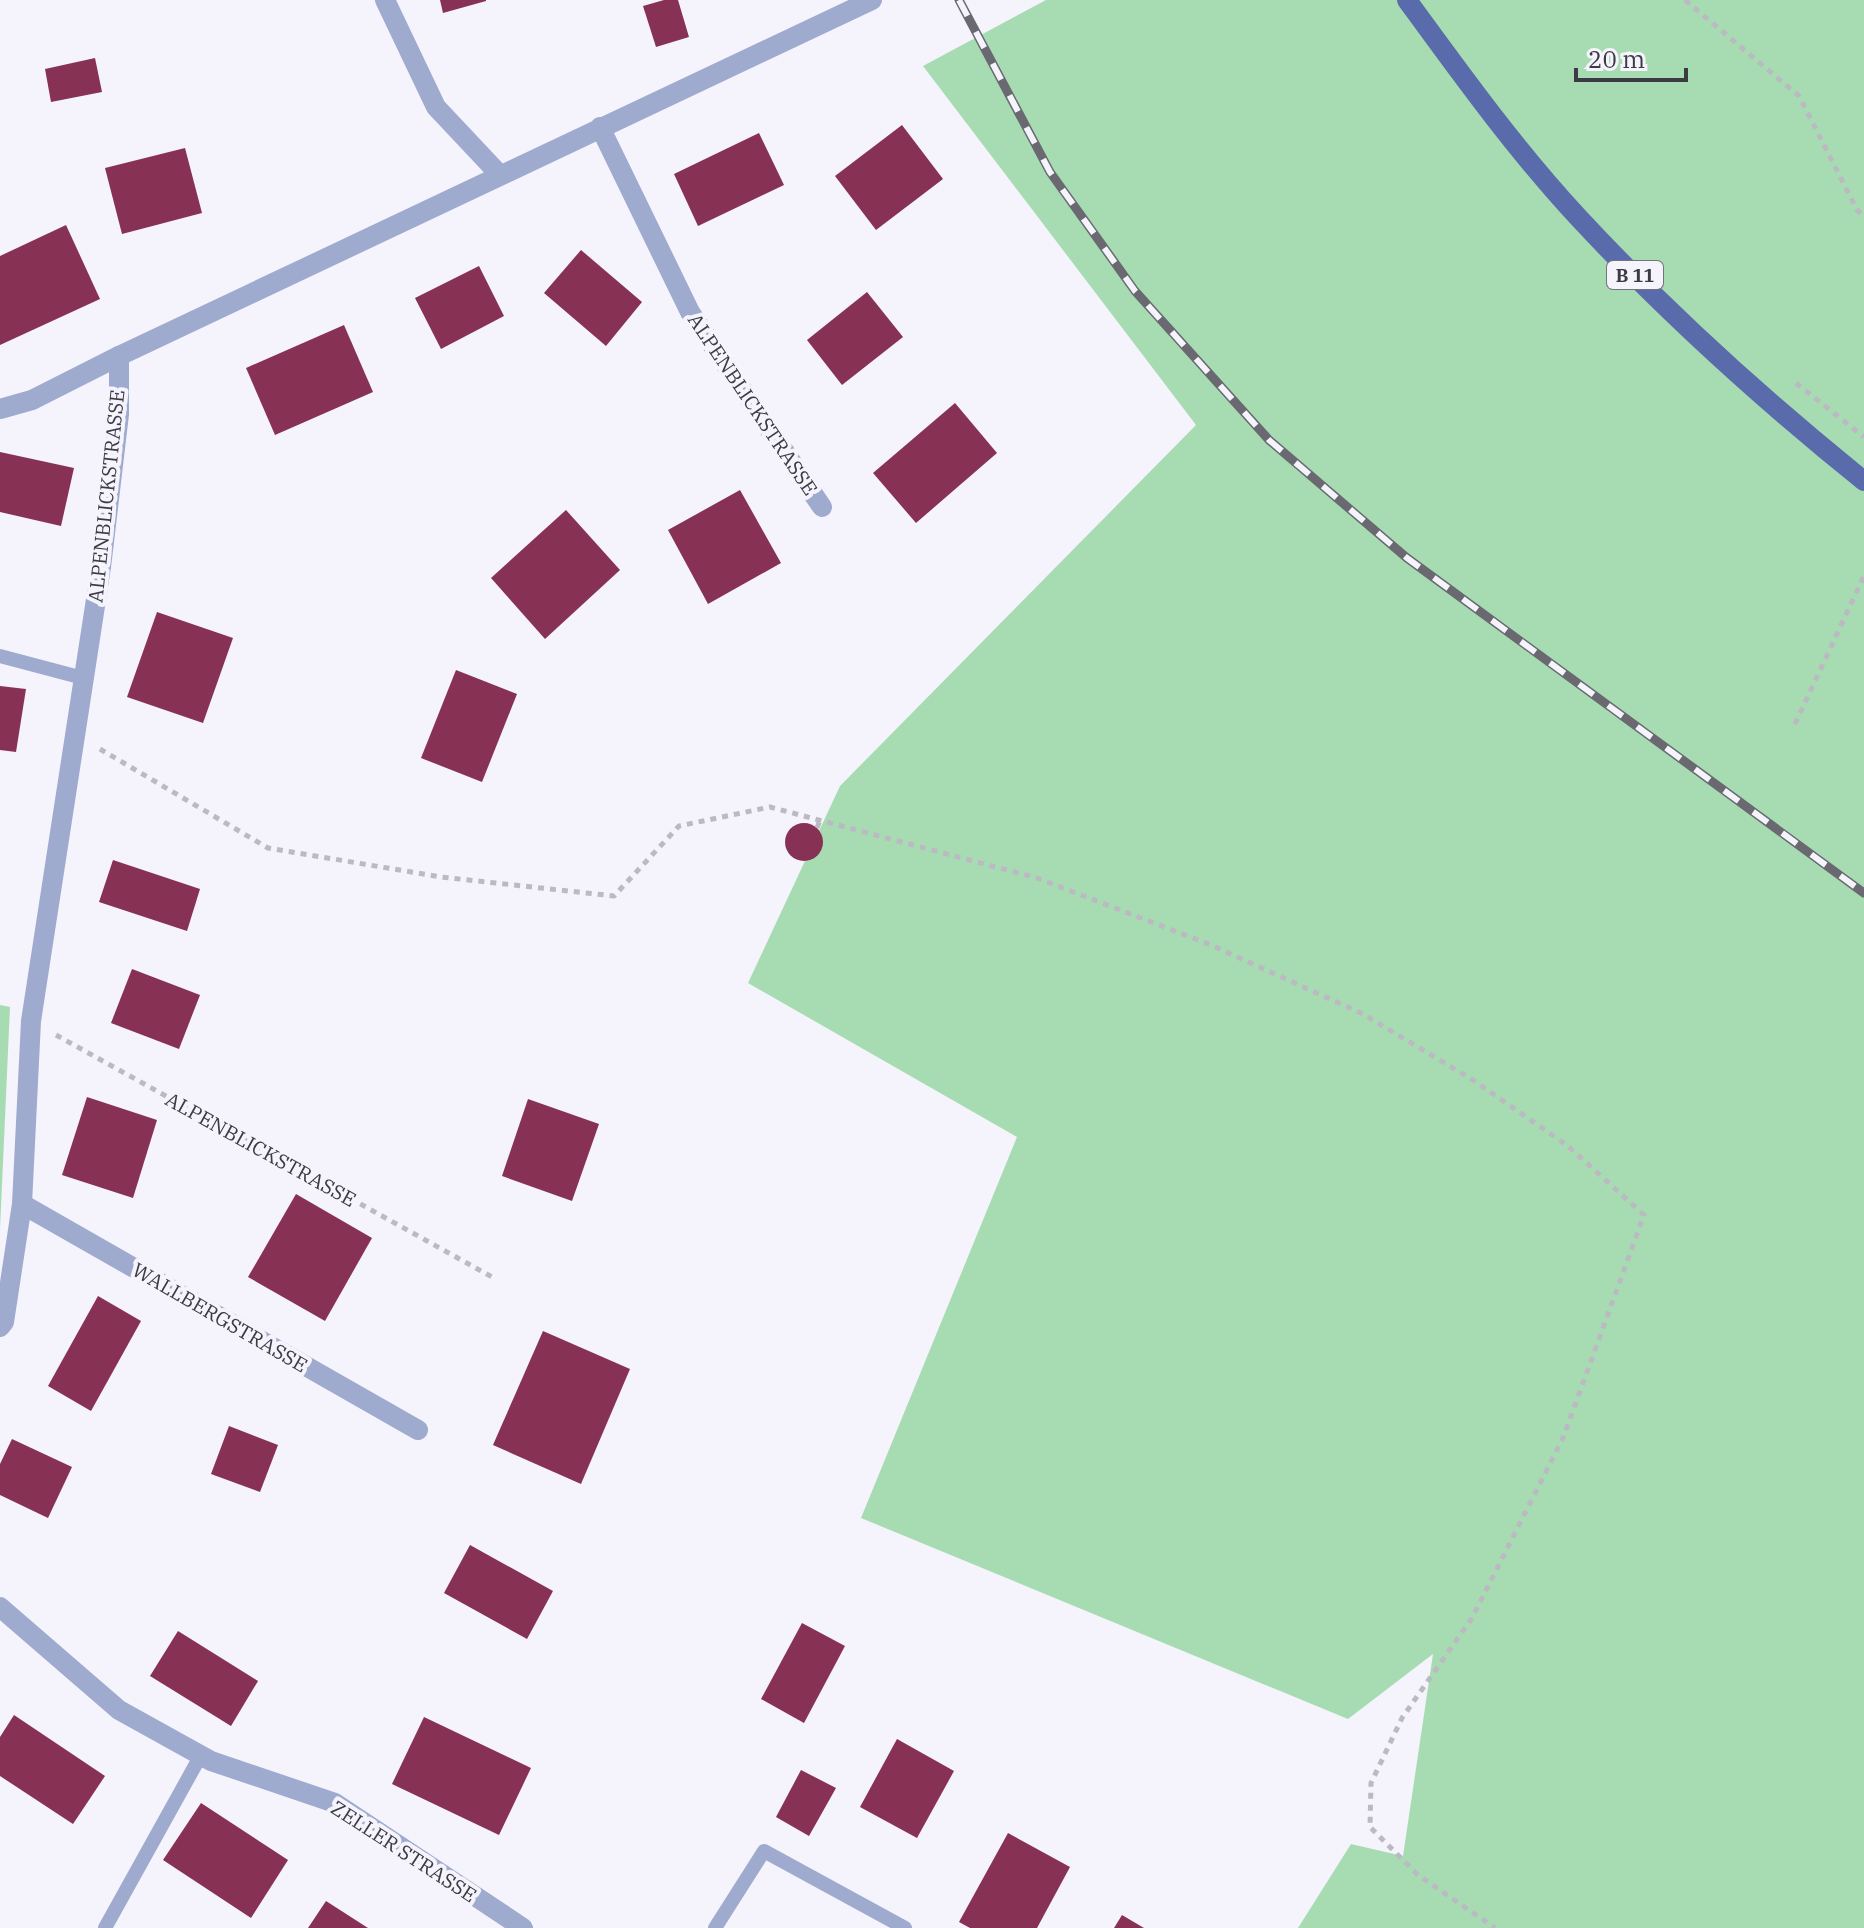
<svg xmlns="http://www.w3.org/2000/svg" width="1864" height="1928" viewBox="0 0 1864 1928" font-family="'IBM Plex Serif',serif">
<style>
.green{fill:#a7dcb3}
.building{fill:#873154}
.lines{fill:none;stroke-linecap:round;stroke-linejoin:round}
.path{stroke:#bbb9c2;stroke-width:5;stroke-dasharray:6 6;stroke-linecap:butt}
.lane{stroke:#9faacf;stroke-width:14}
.street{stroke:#9faacf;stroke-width:20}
.primary{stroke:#5a6bac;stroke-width:20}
.rail-casing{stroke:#6a6871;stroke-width:9}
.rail{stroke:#f5f3fc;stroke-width:6;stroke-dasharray:18;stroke-linecap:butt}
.labels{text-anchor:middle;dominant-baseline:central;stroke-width:8;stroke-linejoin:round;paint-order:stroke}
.shield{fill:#f5f3fc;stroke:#74727a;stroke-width:2}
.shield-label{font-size:18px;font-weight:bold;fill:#3c3a43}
.street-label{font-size:20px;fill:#3c3a43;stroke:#f5f3fc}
</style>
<rect width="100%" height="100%" fill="#f5f3fc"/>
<!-- green -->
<g class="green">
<path d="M1046 0H1864V1928H1298L1351 1844 1403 1856 1433 1654 1348 1719 861 1518 1017 1137 748 983 840 786 1196 425 923 66Z"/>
<path d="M0 1005 10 1007 0 1229Z"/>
</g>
<!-- building -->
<g class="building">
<path d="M440 0H486V1L443 13Z"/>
<path d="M664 0H678L689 37 656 47 643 6Z"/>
<path d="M95 58 102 92 51 102 45 69Z"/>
<path d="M902 125 943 179 876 230 835 176Z"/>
<path d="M759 133 784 185 698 226 674 174Z"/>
<path d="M185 148 202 213 122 234 105 168Z"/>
<path d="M66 225 100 299 0 345V256Z"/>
<path d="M581 250 642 302 606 346 544 293Z"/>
<path d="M479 266 504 316 441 349 415 298Z"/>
<path d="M867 292 903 337 842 385 807 340Z"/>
<path d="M344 325 373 392 275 435 246 368Z"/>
<path d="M955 403 997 453 916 523 873 473Z"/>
<path d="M0 452 74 468 61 526 0 512Z"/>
<path d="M740 490 781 563 708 604 668 530Z"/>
<path d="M566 510 620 570 545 639 491 578Z"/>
<path d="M157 612 233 638 203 723 127 697Z"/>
<path d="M456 670 517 694 482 782 421 758Z"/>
<path d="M0 686 26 689 16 752 0 750Z"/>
<circle cx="804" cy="842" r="19"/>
<path d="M113 860 200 889 187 931 99 902Z"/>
<path d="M132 969 200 995 179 1049 111 1023Z"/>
<path d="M87 1097 157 1120 133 1198 62 1175Z"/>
<path d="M528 1099 599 1124 572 1201 502 1176Z"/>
<path d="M296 1194 372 1238 325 1321 248 1277Z"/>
<path d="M98 1296 141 1321 91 1411 48 1386Z"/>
<path d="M543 1331 630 1369 581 1484 493 1445Z"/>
<path d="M229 1426 278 1445 260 1492 211 1474Z"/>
<path d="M12 1439 72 1467 48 1518 0 1495V1464Z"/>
<path d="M470 1545 553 1591 527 1639 444 1593Z"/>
<path d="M802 1623 845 1646 804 1723 761 1699Z"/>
<path d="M178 1631 258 1681 231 1726 150 1676Z"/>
<path d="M14 1715 105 1776 73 1824 0 1776V1737Z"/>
<path d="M424 1717 531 1768 499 1835 392 1784Z"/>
<path d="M897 1739 954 1771 917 1838 860 1807Z"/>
<path d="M801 1770 836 1788 809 1836 776 1817Z"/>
<path d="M201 1803 288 1860 251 1918 163 1860Z"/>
<path d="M1008 1833 1070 1867 1037 1928H970L959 1922Z"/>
<path d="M326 1901 368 1928H308Z"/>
<path d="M1122 1915 1144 1928H1114Z"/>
</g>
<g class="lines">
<!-- path -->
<g class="path">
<path d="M1685 0 1799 96 1857 210 1864 216"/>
<path d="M1796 383 1864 437"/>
<path d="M1795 724 1864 576"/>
<path d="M100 749 268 848 441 877 614 896 679 826 770 807 1037 878 1211 945 1363 1014 1473 1080 1568 1146 1644 1215 1563 1438 1472 1618 1402 1718 1371 1783 1370 1827 1418 1875 1495 1928"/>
<path d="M817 828 820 820"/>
<path d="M56 1035 492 1277"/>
</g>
<!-- lane -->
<g class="lane">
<path d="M0 656 83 678"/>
<path d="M105 1928 201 1755"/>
<path d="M715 1928 764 1851 905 1928"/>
</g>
<!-- street -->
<g class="street">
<path d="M385 0 436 107 499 174"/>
<path d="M600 127 690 312 822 507"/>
<path d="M0 409 32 400 119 356"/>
<path d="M22 1204 418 1430"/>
<path d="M0 1327 4 1322 22 1204 31 1021 101 567 119 414V356L872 0"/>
<path d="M0 1607 119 1710 211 1761 335 1803 523 1928"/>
</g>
<!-- primary -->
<path class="primary" d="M1407 0C1461 74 1515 149 1577 216 1666 312 1762 399 1864 481"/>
<!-- rail casing -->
<g class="rail-casing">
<path id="rail" d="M959 0 1050 172 1135 291 1269 440 1407 558 1864 893"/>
</g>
<!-- rail -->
<use href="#rail" class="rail"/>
</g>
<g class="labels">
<!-- shield labels -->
<rect class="shield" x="1607" y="261" width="56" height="28" rx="6"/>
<g class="shield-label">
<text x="1635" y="275">B 11</text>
</g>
<!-- street labels -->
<g class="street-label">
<text transform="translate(753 404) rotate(56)">ALPENBLICKSTRASSE</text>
<text transform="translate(106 496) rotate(-84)">ALPENBLICKSTRASSE</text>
<text transform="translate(261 1149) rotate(29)">ALPENBLICKSTRASSE</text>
<text transform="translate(220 1317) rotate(30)">WALLBERGSTRASSE</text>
<text transform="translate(404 1851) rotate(33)">ZELLER STRASSE</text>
</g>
</g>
<!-- scale -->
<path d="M1576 68v12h110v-12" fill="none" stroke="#3c3a43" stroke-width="4"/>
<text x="1588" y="68" font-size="24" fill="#3c3a43" stroke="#f5f3fc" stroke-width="6" paint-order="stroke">20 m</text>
</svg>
